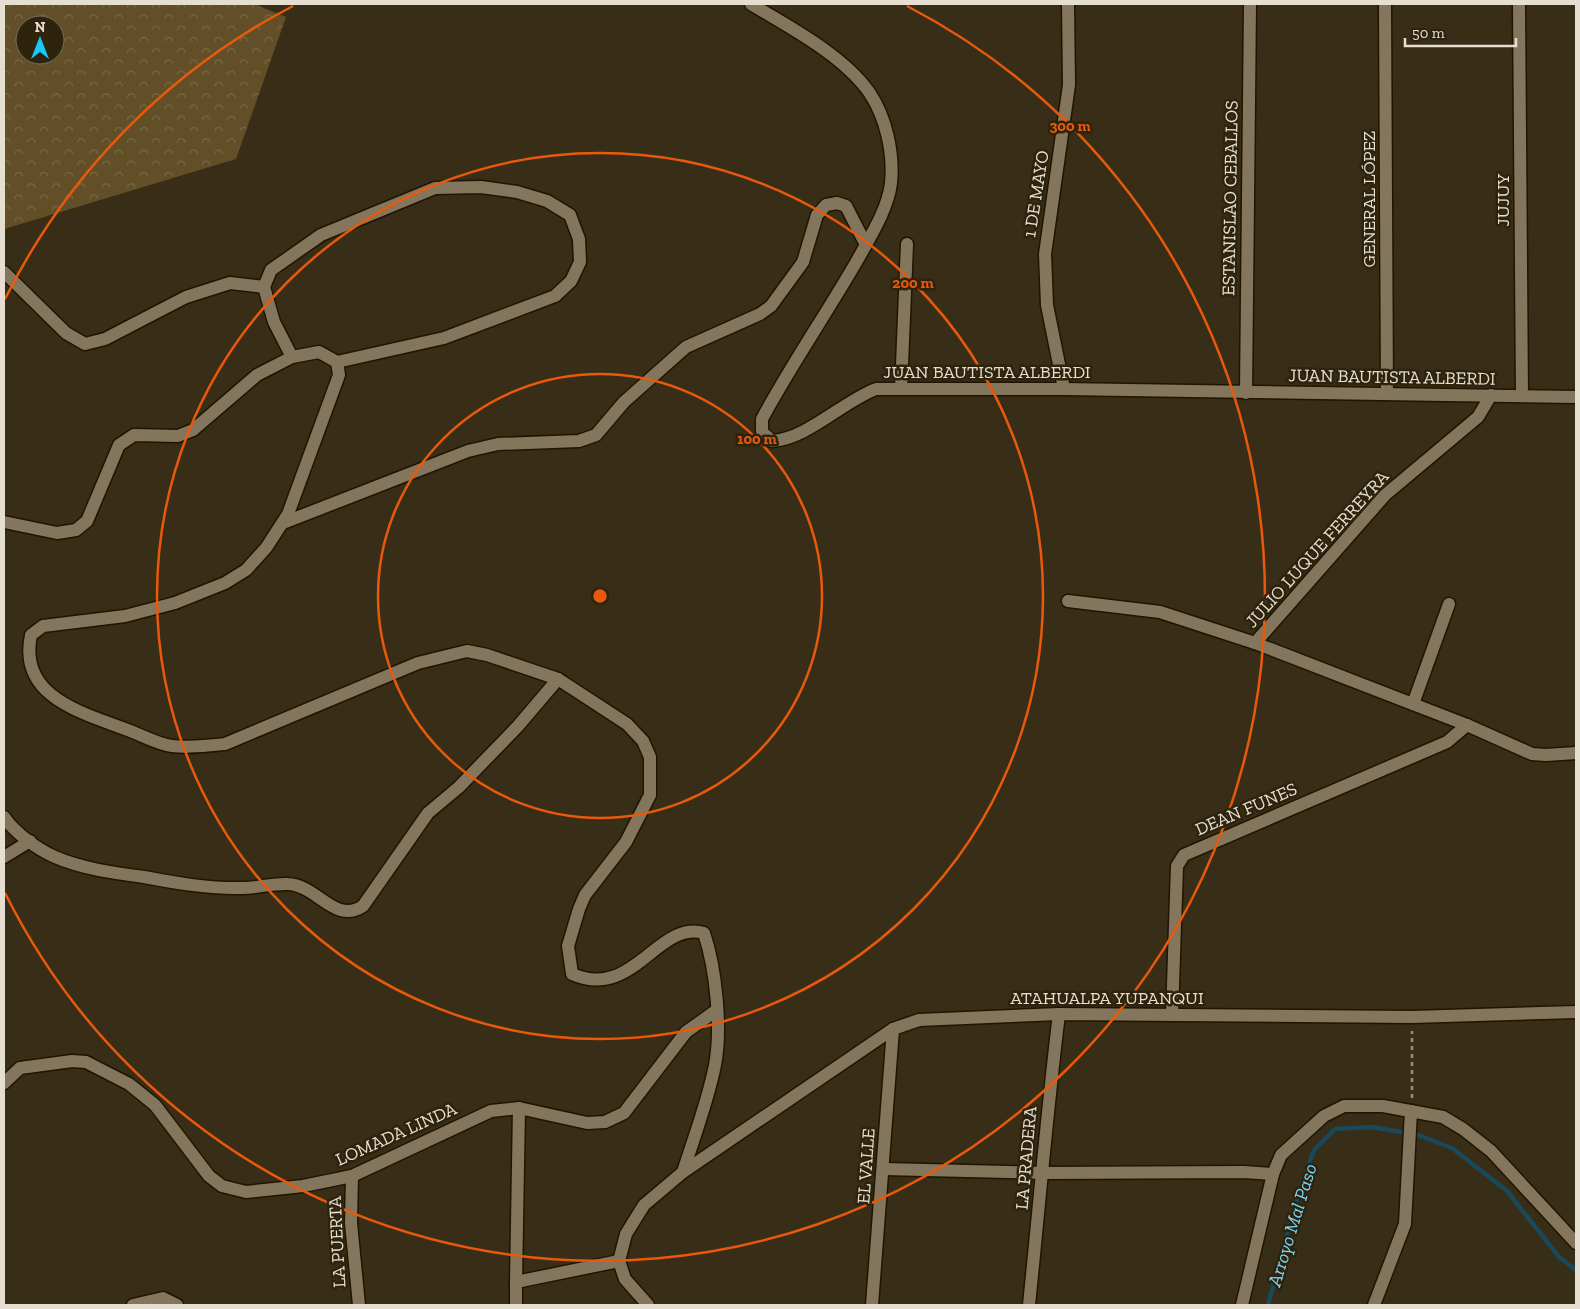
<svg xmlns="http://www.w3.org/2000/svg" width="1580" height="1309" viewBox="0 0 1580 1309" font-family="'Zilla Slab',serif">
<style>
.forest{fill:url(#forest-crowns);fill-rule:evenodd}
.lines{fill:none;stroke-linecap:round;stroke-linejoin:round}
.stream{stroke:#184a5b;stroke-width:4.5}
.street-casing{stroke:#201501;stroke-width:15}
.path{stroke:#978f7d;stroke-width:2.5;stroke-dasharray:4 4;stroke-linecap:butt}
.street{stroke:#83765c;stroke-width:12}
.ring{fill:none;stroke:#e8590c;stroke-width:2.5}
.labels{text-anchor:middle;dominant-baseline:central;stroke-width:5;stroke-linejoin:round;paint-order:stroke}
.street-label{font-size:18px;fill:#e6dfd1;stroke:#2e230c}
.water-label{font-size:19px;font-style:italic;fill:#77d7fa;stroke:#2e230c}
.centre{fill:#e8590c;stroke:#2e230c;stroke-width:2.5}
.ring-label{font-size:15px;text-anchor:middle;font-weight:bold;fill:#e8590c;stroke:#2e230c;stroke-width:5;stroke-linejoin:round;paint-order:stroke}
</style>
<defs>
<pattern id="forest-crowns" width="20" height="18" patternUnits="userSpaceOnUse" patternTransform="scale(1.25)"><rect width="20" height="18" fill="#624f27"/><path d="M2 6a3 3 0 1 1 6 0M12 15a3 3 0 1 1 6 0" fill="none" stroke="#786845"/></pattern>
</defs>
<rect width="100%" height="100%" fill="#382d16"/>
<!-- forest -->
<path class="forest" d="M4 4H254L286 17 236 159 4 229ZM25 25H55V55H25Z"/>
<g class="lines">
<!-- stream -->
<g class="stream">
<path d="M1418 1135 1452 1148 1507 1191 1559 1257 1576 1270"/>
<path d="M1268 1305 1300 1189 1314 1150 1335 1129 1372 1127 1401 1132"/>
</g>
<!-- street casing -->
<g class="street-casing">
<g id="street">
<path d="M751 4C789 27 843 55 869 92 886 117 894 153 891 183 888 209 870 237 858 259 827 313 791 365 762 419V432L772 441C807 439 842 402 876 389H1064L1576 397"/>
<path d="M1385 4 1387 394"/>
<path d="M1519 4 1522 396"/>
<path d="M4 272 66 333 85 344 105 339 186 297 230 283 264 287 274 322 292 357"/>
<path d="M264 287 271 270 321 235 435 188 481 187 517 192 547 201 570 215 579 239 580 262 571 281 555 296 444 338 337 362"/>
<path d="M901 389 907 244"/>
<path d="M1064 389 1047 305 1045 254 1069 85 1068 4"/>
<path d="M1246 393 1250 4"/>
<path d="M4 522 57 533 76 530 87 521 119 445 134 435 178 436 193 430 257 375 292 357 319 352 337 362 339 375 288 514 266 548 246 570 225 583 175 603 125 616 43 626 31 635C18 696 80 712 125 729 140 734 156 744 172 746 190 748 207 746 225 744L418 663 467 651 487 655 558 679 627 724 643 741 650 757V795L626 842 585 895 579 909 568 946 572 974C634 1001 657 920 704 933 716 969 722 1028 715 1065 708 1101 694 1137 683 1172"/>
<path d="M283 523 468 451 498 444 579 441 596 435 624 402 686 347 760 314 771 306 803 262 817 215 826 205 837 203 846 206 866 245"/>
<path d="M1068 601 1160 612 1255 643 1467 725 1532 754 1546 755 1576 753"/>
<path d="M1255 643 1385 495 1478 417 1491 395"/>
<path d="M1413 704 1449 604"/>
<path d="M4 817C15 833 37 849 55 857 83 869 114 873 144 877 176 883 210 889 243 888 258 888 273 883 288 884 317 885 335 925 363 906L428 813 459 787 518 726 558 679"/>
<path d="M4 857 30 841"/>
<path d="M1172 1015 1177 866 1184 855 1447 742 1467 725"/>
<path d="M4 1083 20 1068 72 1061 86 1062 129 1084 155 1105 209 1176 222 1186 246 1192 303 1186 352 1176 491 1111 519 1108 587 1123 605 1122 624 1113 686 1032 717 1010"/>
<path d="M884 1169 1043 1173 1244 1172 1273 1174"/>
<path d="M352 1176 351 1223 359 1305"/>
<path d="M619 1261 626 1234 644 1205 683 1172 893 1029 919 1020 1059 1014 1412 1017 1576 1012"/>
<path d="M619 1261 625 1279 648 1305"/>
<path d="M516 1282 519 1108"/>
<path d="M133 1305 163 1298 177 1305"/>
<path d="M516 1305V1282L619 1261"/>
<path d="M872 1305 893 1029"/>
<path d="M1029 1305C1039 1208 1047 1111 1059 1014"/>
<path d="M1242 1305 1273 1174 1281 1155 1324 1116 1344 1106H1383L1443 1117 1463 1129 1491 1151 1576 1243"/>
<path d="M1374 1305 1405 1224 1411 1111"/>
</g>
</g>
<!-- path -->
<path class="path" d="M1412 1098V1031"/>
<!-- street -->
<use href="#street" class="street"/>
</g>
<!-- distance rings -->
<g class="ring">
<circle cx="600" cy="596" r="222"/>
<circle cx="600" cy="596" r="443"/>
<path d="M5 299A665 665 0 0 1 293 6M907 6A665 665 0 1 1 5 893"/>
</g>
<g class="labels">
<!-- street labels -->
<g class="street-label">
<text transform="translate(1036 194) rotate(-81)">1 DE MAYO</text>
<text transform="translate(1230 198) rotate(-89)">ESTANISLAO CEBALLOS</text>
<text transform="translate(1369 199) rotate(-90)">GENERAL LÓPEZ</text>
<text transform="translate(1503 200) rotate(-90)">JUJUY</text>
<text x="987" y="372">JUAN BAUTISTA ALBERDI</text>
<text transform="translate(1392 377) rotate(1)">JUAN BAUTISTA ALBERDI</text>
<text transform="translate(1317 549) rotate(-48)">JULIO LUQUE FERREYRA</text>
<text transform="translate(1246 809) rotate(-23)">DEAN FUNES</text>
<text x="1107" y="998">ATAHUALPA YUPANQUI</text>
<text transform="translate(396 1134) rotate(-24)">LOMADA LINDA</text>
<text transform="translate(1026 1158) rotate(-85)">LA PRADERA</text>
<text transform="translate(866 1166) rotate(-86)">EL VALLE</text>
<text transform="translate(337 1242) rotate(-93)">LA PUERTA</text>
</g>
<!-- water labels -->
<g class="water-label">
<text transform="translate(1292 1225) rotate(-73)">Arroyo Mal Paso</text>
</g>
</g>
<circle cx="600" cy="596" r="8" class="centre"/>
<g class="ring-label">
<text x="1070" y="131">300 m</text>
<text x="913" y="288">200 m</text>
<text x="757" y="444">100 m</text>
</g>
<!-- border -->
<rect width="1580" height="1309" fill="none" stroke="#e6dfd1" stroke-width="10"/>
<!-- north arrow -->
<g transform="translate(40 40)"><circle r="24" fill="#2e230c" stroke="#786e5b"/>
<path d="M0-4L9 19L0 12L-9 19Z" fill="#17cafb"/>
<text y="-8" font-size="14" font-weight="bold" text-anchor="middle" fill="#e6dfd1">N</text>
</g>
<!-- scale -->
<path d="M1405 38v8h111v-8" fill="none" stroke="#e6dfd1" stroke-width="2.5"/>
<text x="1412" y="38" font-size="15" fill="#e6dfd1" stroke="#2e230c" stroke-width="4" paint-order="stroke">50 m</text>
</svg>
